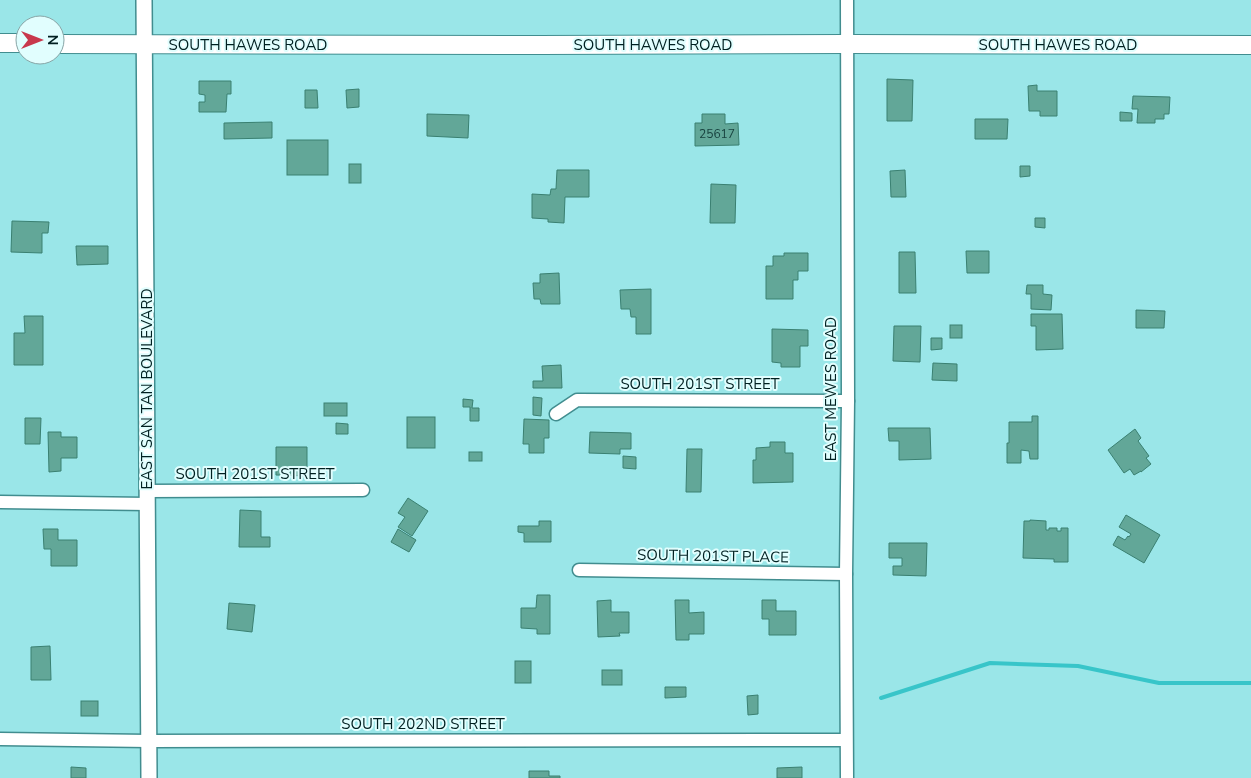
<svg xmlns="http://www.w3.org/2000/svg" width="1251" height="778" viewBox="0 0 1251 778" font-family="'Nunito Sans',sans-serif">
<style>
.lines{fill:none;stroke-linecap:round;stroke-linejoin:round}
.stream{stroke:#38c5c9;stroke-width:4}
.building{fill:#62a798;stroke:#3a8071}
.minor-casing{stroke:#418d8f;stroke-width:15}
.tertiary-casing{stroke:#418d8f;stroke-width:18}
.secondary-casing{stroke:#418d8f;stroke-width:20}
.minor{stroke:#fff;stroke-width:12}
.tertiary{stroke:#fff;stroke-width:15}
.secondary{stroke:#fff;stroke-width:18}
.labels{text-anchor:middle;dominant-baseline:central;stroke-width:4;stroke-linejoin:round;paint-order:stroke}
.number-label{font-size:12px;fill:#18423f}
.street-label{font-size:15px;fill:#002021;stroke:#e1fefe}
</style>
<rect width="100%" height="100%" fill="#9ae6e8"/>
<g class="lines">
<!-- stream -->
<path class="stream" d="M881 698 990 663 1078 666 1159 683H1251"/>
</g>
<!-- building -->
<g class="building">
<path d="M887 79 913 80 912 121H887Z"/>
<path d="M199 81H231V94H227L226 112H199V102H205V95L199 94Z"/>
<path d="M1037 85V91H1057V116H1040V111H1029L1028 86Z"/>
<path d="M359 89V107L347 108 346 90Z"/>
<path d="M305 90H317L318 108H305Z"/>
<path d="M1133 96 1170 97 1169 114H1164V119H1155V123H1137L1138 109H1132Z"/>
<path d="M1120 112 1132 113V121H1120Z"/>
<path d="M427 114 469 115 468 138 427 136Z"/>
<path d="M702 114H725V124L738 123 739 145 695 146V123H702Z"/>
<path d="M975 119H1008L1007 139H975Z"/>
<path d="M272 122V138L224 139V123Z"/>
<rect x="287" y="140" width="41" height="35"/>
<rect x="349" y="164" width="12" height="19"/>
<path d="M1020 166H1030V176L1020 177Z"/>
<path d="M557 170H589V197H565L564 223 548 222V219L532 218V194L550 195 551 189H556Z"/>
<path d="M905 170 906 197H891L890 171Z"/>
<path d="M711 184 736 185 735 223H710Z"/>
<path d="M1035 218H1045V228L1035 227Z"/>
<path d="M12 221 49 222 48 233H42V253L11 252Z"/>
<path d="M76 246H108V264L77 265Z"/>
<path d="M966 251H989V273H967Z"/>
<path d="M899 252H915L916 293H899Z"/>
<path d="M784 253H808V271H798V280H793V299H766V266H773V256H784Z"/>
<path d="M559 273 560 304H541L540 299H534L533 283H540V274Z"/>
<path d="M1027 285H1043V294L1052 295 1051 310 1031 309V294H1026Z"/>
<path d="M651 289V334H636V317H631L630 309H621L620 290Z"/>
<path d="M1136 310 1165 311 1164 328H1136Z"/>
<path d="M1031 314H1062L1063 349 1036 350V326H1031Z"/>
<path d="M24 316H43V365H14V333H25Z"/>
<rect x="950" y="325" width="12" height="13"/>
<path d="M894 326H921L920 362 893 361Z"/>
<path d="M772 329 808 330V346H800V367H781V363L772 362Z"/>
<path d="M931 338H942V349L931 350Z"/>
<path d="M933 363 957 364V381L932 380Z"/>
<path d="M561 365 562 388H533V381H543L542 366Z"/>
<path d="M533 397 542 398 541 416 533 415Z"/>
<path d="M463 399 473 400 472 408H479V421H470V407H463Z"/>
<rect x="324" y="403" width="23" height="13"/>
<path d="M1032 416H1038V459H1030L1029 451 1021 450V463H1007V443H1009V422H1032Z"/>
<rect x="407" y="417" width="28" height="31"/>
<path d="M25 418H41L40 444H25Z"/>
<path d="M524 419 549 420V438H544V453H529V444H523Z"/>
<path d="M336 423 348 424V434H336Z"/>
<path d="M888 428H930L931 459 899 460V441H889Z"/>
<path d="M1135 429 1141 438 1138 441 1149 456 1146 458 1151 464 1141 472V471L1134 475 1130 469 1124 473 1108 450Z"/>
<path d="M48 432H61V437H77V458H61V471L49 472Z"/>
<path d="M590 432 631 433V449H620V454L589 453Z"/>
<path d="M770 442H785V453H793V482L753 483V460H756V448L770 447Z"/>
<path d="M276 447H307V476L276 475Z"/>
<path d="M687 449H702L701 492H686Z"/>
<rect x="469" y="452" width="13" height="9"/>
<path d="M623 456 636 457V469L623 468Z"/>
<path d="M408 498 428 511 412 536 398 527 405 517 398 513Z"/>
<path d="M240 510 261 511V537H270V547H239Z"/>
<path d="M1126 515 1160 535 1144 563 1113 545 1118 536 1125 540 1128 536 1129 537 1131 534 1119 527Z"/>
<path d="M1030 520 1046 521V530H1049V528H1057V531H1061V528H1068V562H1054V559L1023 558 1024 521H1030Z"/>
<path d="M539 521H551V542H524V533L518 532V526H539Z"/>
<path d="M43 529H58V540H77V566H51V549H44Z"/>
<path d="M398 529 416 540 409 552 391 542Z"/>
<path d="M889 543H927L926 576 893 575V566H902V558H889Z"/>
<path d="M537 595H550V634H537V629L521 628V608H536Z"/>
<path d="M611 600V612H629V633H619L620 636 598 637 597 601Z"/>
<path d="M675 600H689V613L704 612V634H689V640H676Z"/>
<path d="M762 600H776V611H796V635H769V619H762Z"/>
<path d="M229 603 255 605 252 632 227 629Z"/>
<path d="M50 646 51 680H31V647Z"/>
<rect x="515" y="661" width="16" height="22"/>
<rect x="602" y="670" width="20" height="15"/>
<path d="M665 687H686V697L665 698Z"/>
<path d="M758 695V714L748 715 747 696Z"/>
<rect x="81" y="701" width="17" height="15"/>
<path d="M71 767 86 768V778H71Z"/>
<path d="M802 767V778H777V768Z"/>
<path d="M529 771H549V776H560V778H529Z"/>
</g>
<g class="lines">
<!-- minor casing -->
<g class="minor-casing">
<g id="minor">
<path d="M556 414 577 400 848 401"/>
<path d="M147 491 363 490"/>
<path d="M0 502 148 504"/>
<path d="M579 570 846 574"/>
<path d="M0 739 149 741 846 740"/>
<path d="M847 778 846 574 848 401 847 0"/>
</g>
</g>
<!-- tertiary casing -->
<g class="tertiary-casing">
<path id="tertiary" d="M144 0 149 778"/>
</g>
<!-- secondary casing -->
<g class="secondary-casing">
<g id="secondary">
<path d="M0 43H25"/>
<path d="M55 44 539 45 848 44 1251 45"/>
</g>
</g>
<!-- minor -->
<use href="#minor" class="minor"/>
<!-- tertiary -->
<use href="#tertiary" class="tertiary"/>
<!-- secondary -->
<use href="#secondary" class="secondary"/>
</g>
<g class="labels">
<!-- number labels -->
<g class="number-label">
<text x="717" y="134">25617</text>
</g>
<!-- street labels -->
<g class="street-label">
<text x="248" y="45">SOUTH HAWES ROAD</text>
<text x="653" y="45">SOUTH HAWES ROAD</text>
<text x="1058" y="45">SOUTH HAWES ROAD</text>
<text x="700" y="384">SOUTH 201ST STREET</text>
<text transform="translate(147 389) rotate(-90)">EAST SAN TAN BOULEVARD</text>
<text transform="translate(831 389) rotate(-90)">EAST MEWES ROAD</text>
<text x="255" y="474">SOUTH 201ST STREET</text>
<text transform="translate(713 556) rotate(1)">SOUTH 201ST PLACE</text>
<text x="423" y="724">SOUTH 202ND STREET</text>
</g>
</g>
<!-- north arrow -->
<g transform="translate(40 40) rotate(90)"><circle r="24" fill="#e1fefe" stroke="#87a5a6"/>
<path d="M0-4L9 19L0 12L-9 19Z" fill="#c8384c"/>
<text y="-8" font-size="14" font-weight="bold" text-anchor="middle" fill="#002021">N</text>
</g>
</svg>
